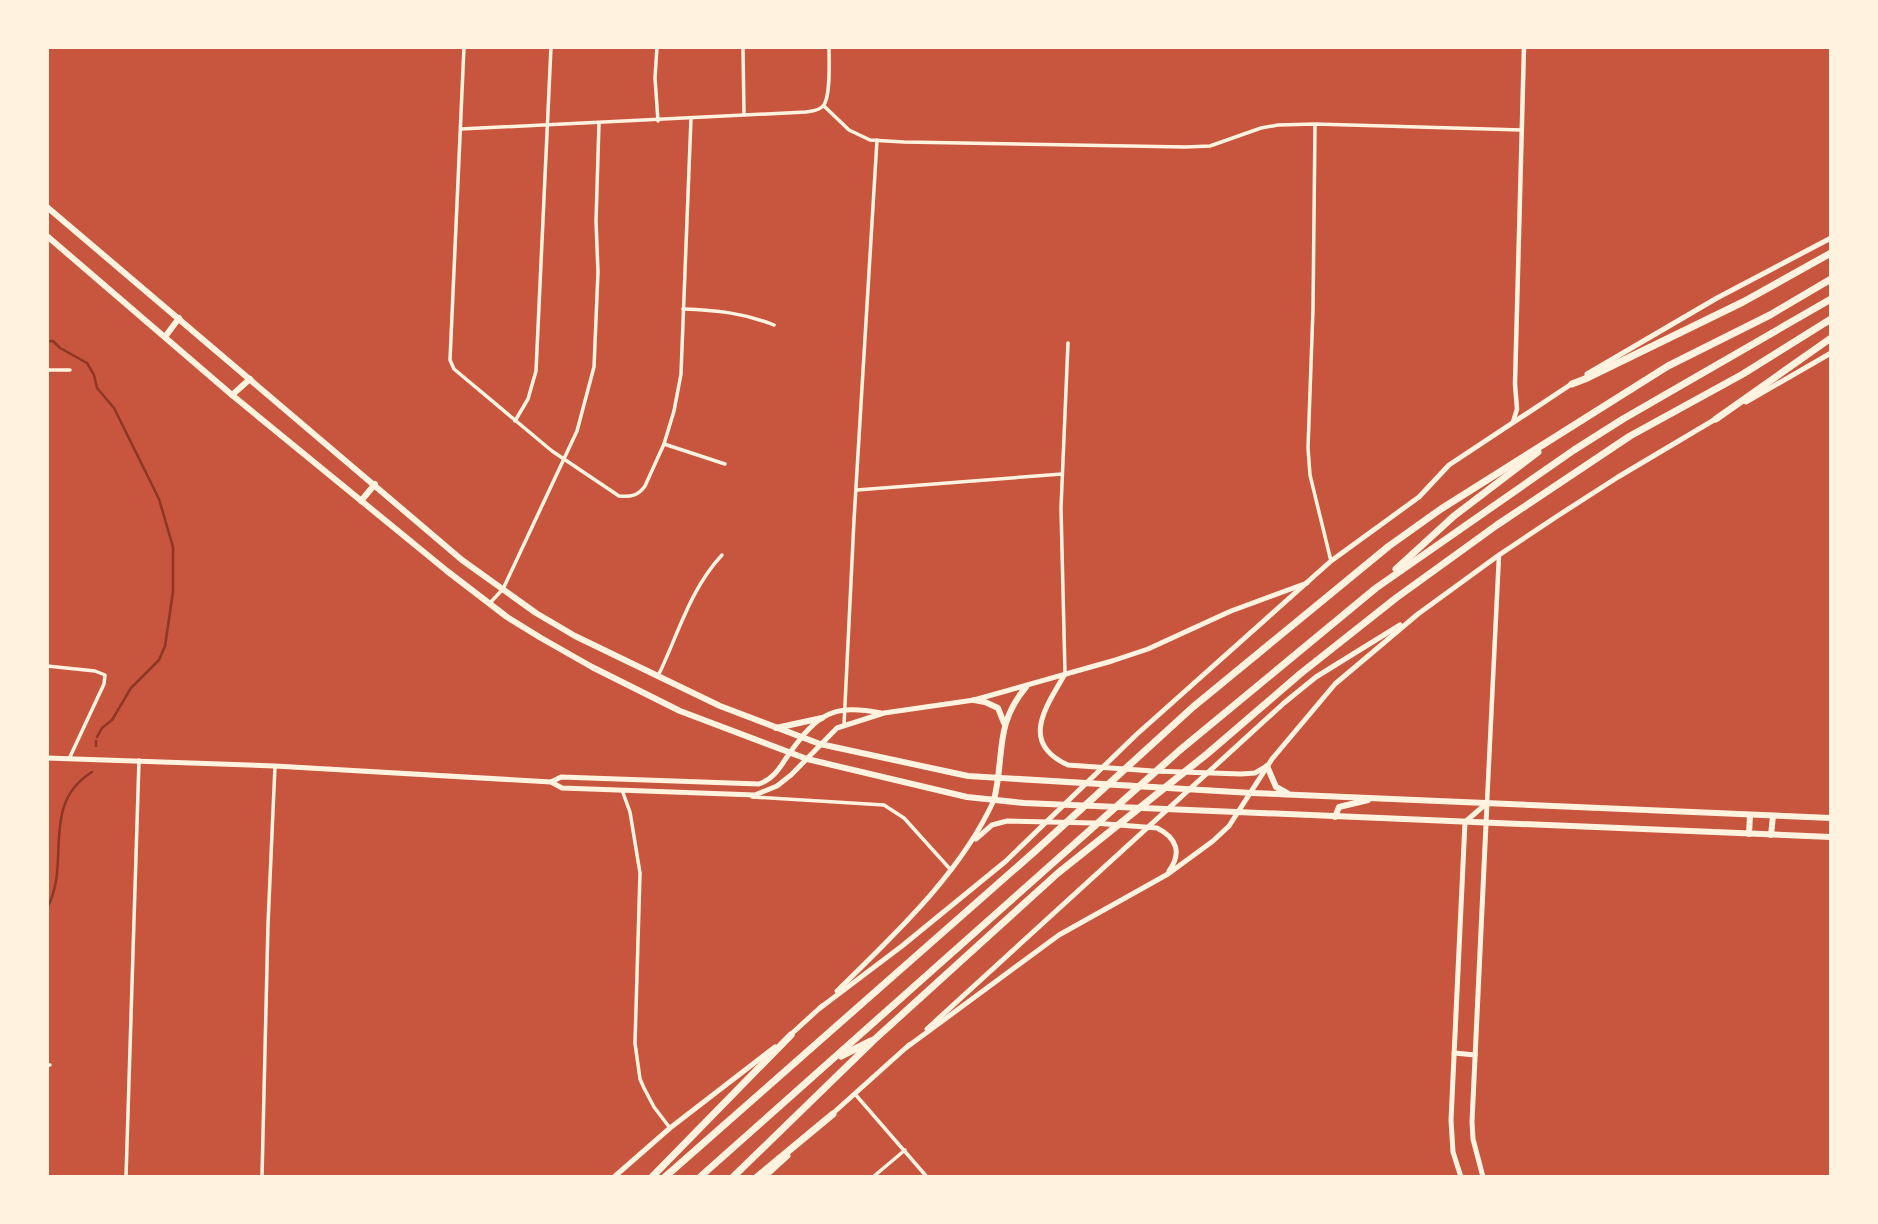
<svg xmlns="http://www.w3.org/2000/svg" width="1878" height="1224" viewBox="0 0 1878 1224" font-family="'PT Sans Narrow',sans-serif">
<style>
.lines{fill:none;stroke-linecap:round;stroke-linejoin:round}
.stream{stroke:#8f3625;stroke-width:2.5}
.minor{stroke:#fff3e0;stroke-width:3.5}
.tertiary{stroke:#fff3e0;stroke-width:4.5}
.secondary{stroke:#fff3e0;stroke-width:5}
.primary{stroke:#fff3e0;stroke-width:6}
.motorway{stroke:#fff3e0;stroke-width:7}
</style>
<rect width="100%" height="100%" fill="#c8553d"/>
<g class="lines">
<!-- stream -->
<g class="stream">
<path d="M47 341H53L60 348 87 363 94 375 97 388 114 408 159 499 173 547V592L165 646 159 660 131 688 112 720 102 728 97 737"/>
<path d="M96 746V741"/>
<path d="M47 908C72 863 39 805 92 772"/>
</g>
<!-- minor -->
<g class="minor">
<path d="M464 47 450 360 454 369 552 451 619 496C631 497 638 496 645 486L664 444 674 411 681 374 691 118"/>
<path d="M657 47 655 78 658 121"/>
<path d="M743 47 744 115"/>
<path d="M824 106 849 130 870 140 904 142 1185 147 1210 146 1261 128 1278 125 1315 124 1522 130"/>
<path d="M1315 125 1313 309 1308 448 1310 475 1331 561"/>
<path d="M461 129 806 112C811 111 819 111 823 106 831 98 829 60 829 47"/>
<path d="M683 309C716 310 744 313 774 325"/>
<path d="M47 370H70"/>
<path d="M515 421 528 399 536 371 551 47"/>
<path d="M664 444 725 464"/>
<path d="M857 490 1062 474"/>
<path d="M489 604 503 589 577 431 594 367 598 272 596 221 599 123"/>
<path d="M47 666 95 671 105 675 104 684 69 759"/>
<path d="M1065 673 1061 508 1068 343"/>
<path d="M658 676C678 635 690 589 722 555"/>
<path d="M844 725 854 520 877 140"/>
<path d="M622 790 630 812 640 873 635 1043 640 1079 644 1088 654 1107 670 1128"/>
<path d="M752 797 884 805 904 818 950 869"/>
<path d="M47 1065H50"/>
<path d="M855 1094 927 1177"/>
<path d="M126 1177 139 760"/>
<path d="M262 1177 268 924 275 766"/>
<path d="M873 1177 905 1150"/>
</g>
<!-- tertiary -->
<g class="tertiary">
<path d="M1513 422 1517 409 1515 384 1524 47"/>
<path d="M1487 803 1499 555"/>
</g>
<!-- secondary -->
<g class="secondary">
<path d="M1587 374 1717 298 1831 238"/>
<path d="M1746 402 1831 353"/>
<path d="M1065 674C1046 707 1019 743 1068 765L1153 771 1241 774 1255 773 1267 766"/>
<path d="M47 758 275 766 551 782 562 788 755 795 777 786 791 775 837 728 884 713 974 700 1112 661 1148 649 1231 611 1307 583"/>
<path d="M551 782 561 777 759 784C775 778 780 767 789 754 818 713 833 704 881 713"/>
<path d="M976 839 992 825 1007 821 1094 823 1157 828C1177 838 1182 853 1169 871"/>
<path d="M837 991C894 935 961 873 994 800"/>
<path d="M820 1008 902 946 1006 861 1136 735 1331 561 1419 497 1449 465 1573 383"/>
<path d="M927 1029 1284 703 1316 677 1400 625"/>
<path d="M788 1037 822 1006"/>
<path d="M907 1047 1059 935 1168 874 1213 841 1229 826 1272 759 1335 684 1418 614 1499 555 1559 515 1618 477 1719 417"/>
<path d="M1454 1053 1475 1055"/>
<path d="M831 1115 909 1045"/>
<path d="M614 1177 670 1128 775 1047"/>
<path d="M765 1177 788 1156"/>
<path d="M1461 1177 1453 1152 1451 1120 1465 822 1487 803"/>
<path d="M1483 1177 1473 1139 1472 1122 1487 803"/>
</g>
<!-- primary -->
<g class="primary">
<path d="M47 207 462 560 536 613 575 636 720 706 820 744 968 776 1252 793 1831 818"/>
<path d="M47 236 232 395 447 571 507 617 541 638 592 667 680 711 807 759 967 797 1024 803 1831 837"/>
<path d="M165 337 179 318"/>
<path d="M232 395 250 379"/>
<path d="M361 501 375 484"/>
<path d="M974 700 985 702 998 708 1004 723"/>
<path d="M776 728 822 718"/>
<path d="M1267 766 1276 787 1287 793"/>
<path d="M994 800C1005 755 994 725 1026 687"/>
<path d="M1335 817 1339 807 1368 800"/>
<path d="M1749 834 1750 815"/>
<path d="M1771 835 1773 816"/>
</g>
<!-- motorway -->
<g class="motorway">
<path d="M1572 384 1585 379 1743 302 1831 253"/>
<path d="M1716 419 1831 338"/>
<path d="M1396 569 1454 516 1538 452"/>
<path d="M841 1056 871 1041"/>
<path d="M652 1177 791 1035"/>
<path d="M665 1177 1033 853 1193 707 1389 546 1441 509 1668 366 1770 315 1831 279"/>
<path d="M700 1177 1180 750 1376 588 1574 450 1623 419 1831 299"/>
<path d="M733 1177 875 1039 1058 873 1207 754 1300 674 1396 598 1497 525 1630 436 1743 374 1831 319"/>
<path d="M757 1177 833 1114"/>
</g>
</g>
<!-- border -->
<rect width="1878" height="1224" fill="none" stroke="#fff3e0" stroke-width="98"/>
</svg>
